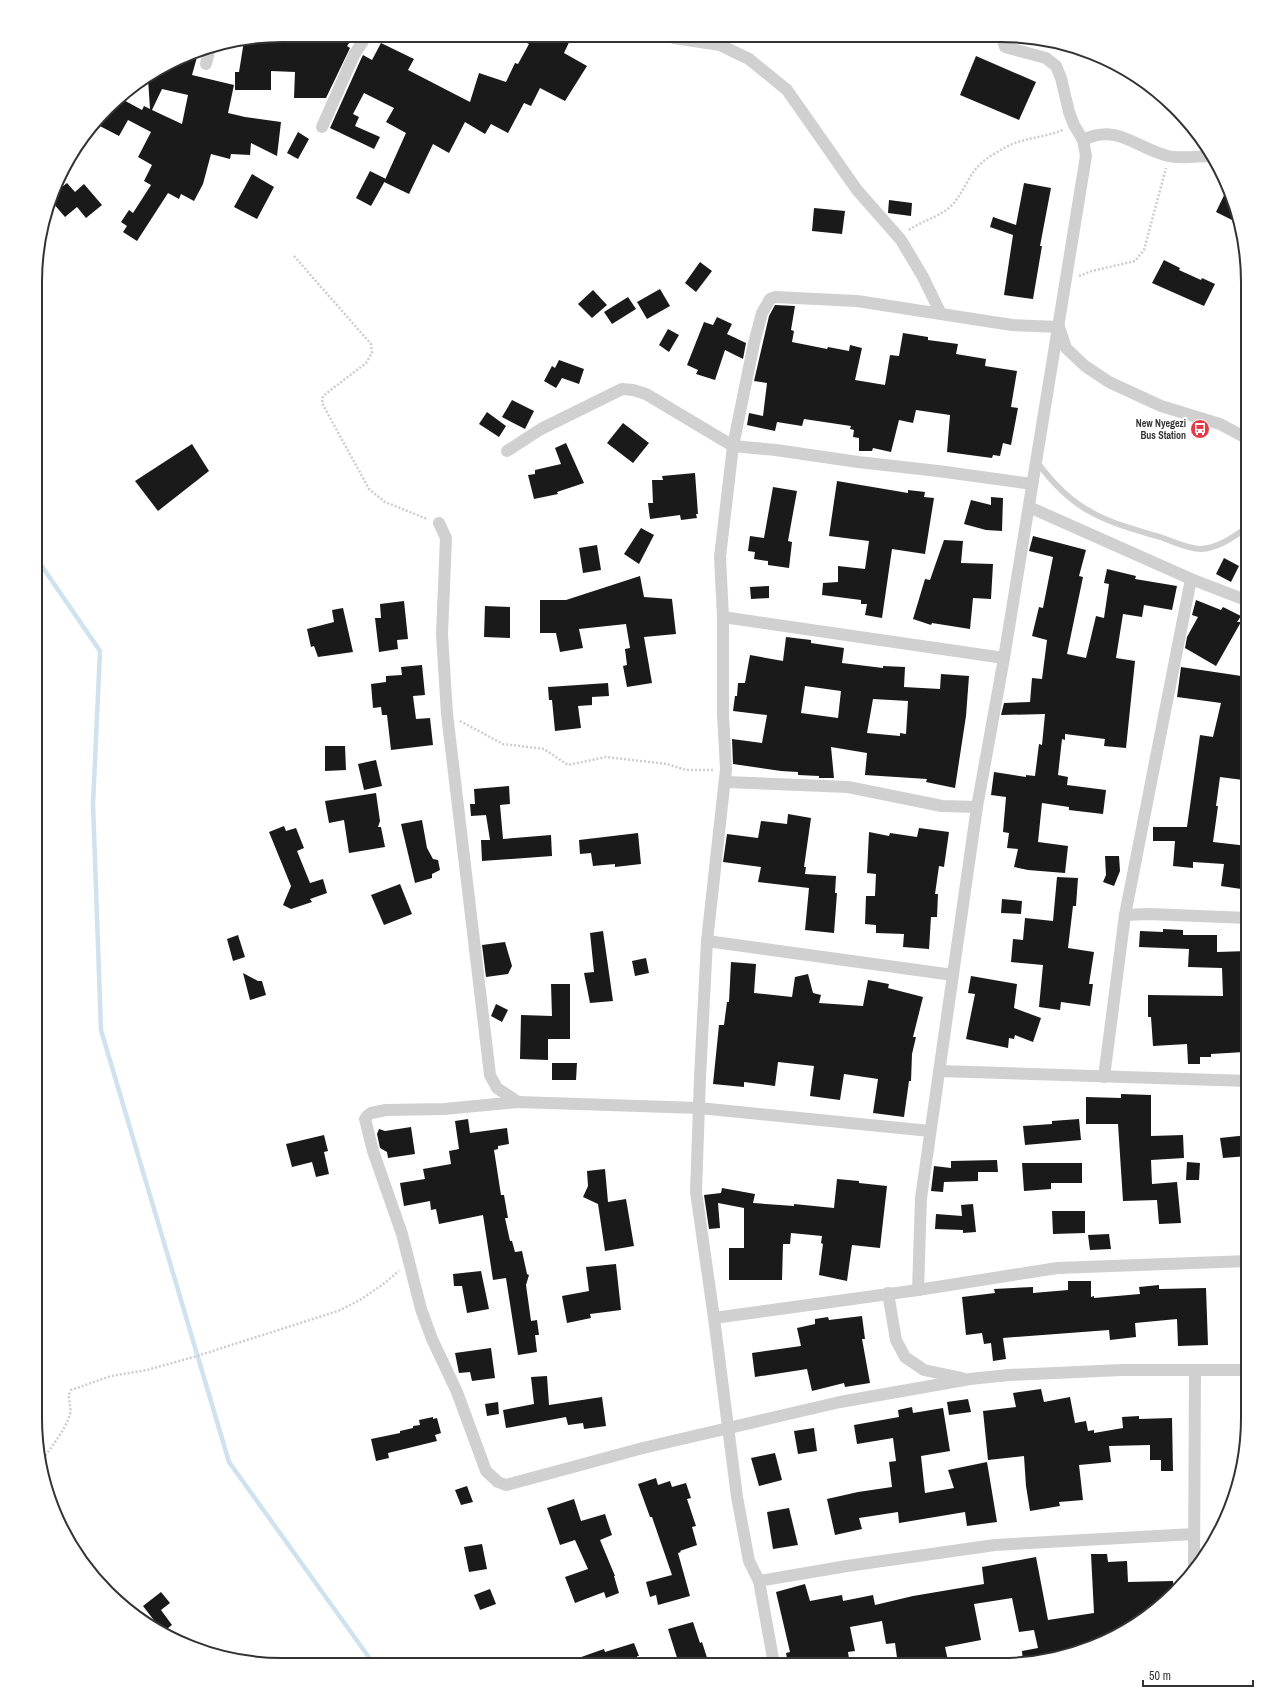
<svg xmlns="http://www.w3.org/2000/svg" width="1283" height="1700" viewBox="0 0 1283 1700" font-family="'Archivo Narrow',sans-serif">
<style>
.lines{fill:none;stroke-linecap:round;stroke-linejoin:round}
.stream{stroke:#cfe2ee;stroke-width:4.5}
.building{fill:#1a1a1a;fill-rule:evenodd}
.path{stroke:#cdcdcd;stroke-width:2.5;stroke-dasharray:2 2;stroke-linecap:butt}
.lane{stroke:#d0d0d0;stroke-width:6}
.street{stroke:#d0d0d0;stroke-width:12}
.labels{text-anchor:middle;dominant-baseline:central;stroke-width:4;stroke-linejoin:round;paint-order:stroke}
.poi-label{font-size:10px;font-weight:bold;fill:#333;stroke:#fff;text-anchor:end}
.rim{fill:none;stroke:#333;stroke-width:2}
</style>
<rect width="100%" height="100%" fill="#fff"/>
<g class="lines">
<!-- stream -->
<path class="stream" d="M37 559 100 651 93 804 101 1030 229 1462 373 1663"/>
</g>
<!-- building -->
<g class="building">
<path d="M512 36H572L564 53 587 66 565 101 540 88 531 106 524 103 508 133 491 124 485 134 465 122 449 153 433 144 409 194 384 182 406 133 386 122 394 108 364 93 353 114 359 117 355 126 380 137 374 149 330 128 361 59 363 55 372 60 381 43 414 59 408 70 470 102 479 73 506 82 515 63 518 64 529 44Z"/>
<path d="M283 38 350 42 347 46 350 48 326 98H294L295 72 271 71V90H235V72H239L244 41 257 39 283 43Z"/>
<path d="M199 50 192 75 234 85 228 113 245 117 281 122 277 156 251 143 250 155 231 154 230 159 211 154 203 184 194 201 181 194 179 199 168 193 137 241 123 232 127 226 121 222 129 210 133 213 151 185 144 181 152 165 138 157 151 132 128 120 119 136 96 124 118 97 142 110 144 106 150 109 148 79ZM162 89 188 95 182 124 152 110Z"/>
<path d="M976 56 1036 82 1019 120 960 95Z"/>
<path d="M298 132 309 139 298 159 287 153Z"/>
<path d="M370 171 386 179 371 206 356 198Z"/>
<path d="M252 174 274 187 257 219 234 207Z"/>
<path d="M67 183 75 192 84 184 102 205 86 218 77 207 65 217 53 203 57 191Z"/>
<path d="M1024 183 1051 188 1040 246H1042L1033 299 1004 295 1013 235 990 227 993 217 1016 225Z"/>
<path d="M1228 187 1240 218V224L1216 212Z"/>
<path d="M889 200 912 203 911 216 888 213Z"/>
<path d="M814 208 845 211 842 234 812 231Z"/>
<path d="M1164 260 1180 268 1179 270 1201 280 1202 278 1215 284 1204 306 1152 283Z"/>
<path d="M700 262 712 271 696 292 685 283Z"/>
<path d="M660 289 670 306 647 319 637 302Z"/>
<path d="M593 290 607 305 592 318 578 304Z"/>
<path d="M628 297 636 309 612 324 604 312Z"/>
<path d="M775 305 795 306 791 330 794 331 792 342 827 349 828 347 849 351 850 345 862 348 855 380 885 385 890 355 899 356 903 333 928 337V340L958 344 956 354 986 359 985 366 1017 371 1011 407 1018 408 1011 445 1003 443 1000 456 993 455 992 458 947 452 950 415 916 410 913 423 899 420 891 452 873 448 872 451H859V438L853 437 854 430 850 429 851 426 804 419 802 426 777 422 775 431 747 425 749 413 763 416 767 383 754 381 769 316Z"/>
<path d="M717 317 732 324 727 334 746 343 743 359 725 350 715 380 696 374 698 370 687 365 704 322 713 325Z"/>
<path d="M668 329 679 335 669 352 659 345Z"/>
<path d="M559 360 584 369 579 384 562 378 556 388 544 381 552 366 555 368Z"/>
<path d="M512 400 534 411 525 429 502 417Z"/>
<path d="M487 412 506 426 499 437 479 424Z"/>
<path d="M623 423 649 443 633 463 607 443Z"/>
<path d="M566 443 584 483 557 492 558 494 534 499 528 475 535 474V470L561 464 555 448Z"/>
<path d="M192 444 209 471 158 511 135 481Z"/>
<path d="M695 473 698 514H696L697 518 681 520 680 515 650 519 648 503H653L652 480H663L662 476Z"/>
<path d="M837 481 908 493V490L925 492 924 497 934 498 925 554 892 549 882 618 865 615 867 604H861V600L822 595 823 583 838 582V566L865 569 869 541 829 536Z"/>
<path d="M773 487 797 491 788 541 792 542 789 568 768 565V561L754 559 755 552 748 551 750 536 764 538Z"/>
<path d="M991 497 1003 498 1002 531 986 530 964 524 971 500 991 505Z"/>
<path d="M641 528 654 535 639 564 624 554Z"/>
<path d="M1033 536 1086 550 1079 576 1083 577 1067 654 1086 658 1096 616 1104 618 1109 584 1104 583 1107 569 1136 576 1135 579 1177 586 1172 610 1144 605 1142 617 1123 614 1116 658 1135 661 1126 748 1104 746 1105 739 1065 734V740L1062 739 1058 775 1068 777 1067 785 1106 790 1103 814 1069 810V807L1042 803 1038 842 1068 846 1065 873 1028 870 1014 867 1018 849 1007 848 1009 833 1003 832 1006 797 991 795 994 772 1026 777V775L1035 776 1039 744 1042 745 1045 714 1001 715 1004 703 1030 702 1032 678 1042 679 1047 640 1032 636 1039 607 1043 608 1053 557 1029 551Z"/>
<path d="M944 540 963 541 961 563 993 564 991 599 973 598 970 629 932 623 931 625 913 619 925 579 930 580Z"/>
<path d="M597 545 601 570 583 573 579 548Z"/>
<path d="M1224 558 1239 566 1231 582 1216 574Z"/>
<path d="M640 576 644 597 672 599 676 634 644 637 652 683 627 687 623 666 627 665 625 649 630 648 626 624 579 629 583 648 560 652 556 633H540V600H566Z"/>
<path d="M769 586V598L751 599 750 587Z"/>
<path d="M1196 600 1221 610 1223 607 1241 616 1237 622H1241L1216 666 1185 648 1187 637 1198 617 1192 615Z"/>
<path d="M404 601 408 639 397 640 398 649 379 652 375 618H381L380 604Z"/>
<path d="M485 606 510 607V638L484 637Z"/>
<path d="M343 608 353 652 318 657 314 646 311 647 307 629 334 622 332 610Z"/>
<path d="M786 637 811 640V643L844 648 842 663 883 668V666L905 667 904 687 940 689 941 674 969 676 966 716 955 788 926 782 927 779 865 775 867 753 831 747 834 778H819V776L798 775V772L781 771 733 764 732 739 762 743 767 715 733 711 735 696H737L738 683H745L750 655 783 661ZM805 686 841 691 838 718 801 713ZM873 699 908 701 906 734 900 733V736L867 733Z"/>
<path d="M422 665 425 695 413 696 416 719 430 718 433 745 391 750 387 715H382L381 707 373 708 371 684 386 682V676L402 675 401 667Z"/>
<path d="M1181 667 1248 677V747L1243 780 1220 777 1216 806H1218L1213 842 1248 846V890L1221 886 1224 864 1193 862V868L1173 866 1175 841H1153V827H1187L1200 735 1213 737 1221 703 1177 697Z"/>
<path d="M608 683 609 696 592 697V705L578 706 581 728 555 731 552 700H549L548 687Z"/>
<path d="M325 746H345L346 770 325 771Z"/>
<path d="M376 760 382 786 364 790 358 764Z"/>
<path d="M509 786 510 804 500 805 503 839 551 835 552 856 482 861 481 840H490L486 815 471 816 470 804H475L474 789Z"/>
<path d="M376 793 380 821 378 827H381L385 847 349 853 344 820 329 823 325 801Z"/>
<path d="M788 814 811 818 804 867H806L805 874 836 876 835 893H837L834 933 805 930 809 888 758 882 761 867 723 862 727 834 758 838 761 821 787 824Z"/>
<path d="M422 820 427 848 433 859 438 860 440 870 432 874V878L415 883 401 824Z"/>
<path d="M284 826 286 831 296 828 304 848 297 851 310 883 323 879 327 893 310 899 312 902 291 909 283 905 291 886 269 832Z"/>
<path d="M919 828 949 832 944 867 939 866 935 894H938L937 917H931L929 949 903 947 904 934 876 933V925L865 924 866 896H875L876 874 867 873 869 832 889 836 890 833 917 837Z"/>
<path d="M638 833 641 864 615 867V864L593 866 591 853 580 854 579 840Z"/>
<path d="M1105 856H1119L1120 871 1114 886 1103 882 1106 875Z"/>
<path d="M1057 877 1078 878 1076 906H1073L1068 948 1094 952 1089 984H1093L1090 1006 1061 1002 1060 1010 1039 1007 1043 965 1011 962 1013 939 1023 940 1025 918 1053 921Z"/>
<path d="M400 884 412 914 384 925 371 895Z"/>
<path d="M1002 899 1022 901 1021 914 1001 913Z"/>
<path d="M1163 929 1183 930V935H1217V952L1248 951V1007H1242L1244 1052 1211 1054V1057H1200V1064H1188L1187 1044 1153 1046 1151 1017H1148V995L1223 996 1222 968 1188 967 1189 949 1139 947 1140 931 1163 932Z"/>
<path d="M603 931 613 1001 590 1003 584 973 594 972 590 933Z"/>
<path d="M238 935 245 957 233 961 227 939Z"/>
<path d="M505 942 512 966 508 974 486 977 482 945Z"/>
<path d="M646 958 649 973 635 976 632 961Z"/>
<path d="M731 962 756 964 754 993 792 997 795 977 808 974 813 993 821 995 819 1003 863 1006 868 980 889 984 888 988 923 997 913 1037H916L912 1054 911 1081H909L904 1117 873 1113 878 1079 844 1074 840 1100 810 1096 814 1066 778 1062 775 1086 744 1082V1087L713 1084 719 1025H724L727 1002H729Z"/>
<path d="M243 973 258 981H262L266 995 250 1000Z"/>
<path d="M971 976 1017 984 1014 1008 1041 1018 1033 1042 1015 1035 1014 1039 1009 1038 1008 1048 966 1039 975 994 968 993Z"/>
<path d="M551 984H570V1039H548V1060L520 1059 521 1015 552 1016Z"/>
<path d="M496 1004 508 1010 502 1022 491 1016Z"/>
<path d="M552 1063H577L576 1080H552Z"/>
<path d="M1121 1094 1151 1095V1136L1183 1135 1184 1158 1151 1160 1152 1184 1177 1182 1181 1223 1159 1224 1157 1200 1123 1201 1118 1124H1086V1097L1121 1098Z"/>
<path d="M468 1119 470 1133 507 1128 509 1144 498 1146V1149L494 1150 501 1195H504L508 1218H505L510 1241H512L515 1252 522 1251 527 1274 529 1275 526 1285 531 1321 537 1320 539 1335H535L537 1352 518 1355 506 1278 493 1280 483 1215 439 1224 436 1209 431 1210 430 1201 404 1206 400 1183 425 1179 423 1169 451 1164 449 1151 459 1149 455 1121Z"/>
<path d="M1079 1119 1081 1140 1025 1145 1023 1126 1052 1124V1121Z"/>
<path d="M411 1127 415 1154 388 1158 387 1152 380 1148 377 1134 379 1129 385 1131Z"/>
<path d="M324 1135 328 1151 324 1152 329 1174 316 1177 312 1162 292 1167 286 1144Z"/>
<path d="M1248 1135V1156L1223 1158 1220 1138Z"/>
<path d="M997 1160 998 1172H978V1181L944 1182 943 1192 931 1191 934 1166 951 1168V1161Z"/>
<path d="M1187 1162 1200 1163 1199 1180H1186Z"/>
<path d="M1022 1163H1082V1183H1051V1189L1024 1191Z"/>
<path d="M605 1169 608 1202 626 1199 634 1246 605 1251 598 1204 583 1197 588 1186 587 1171Z"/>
<path d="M837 1179 859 1181V1183L887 1186 880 1248 852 1245 847 1281 819 1275 823 1244 821 1243 822 1236 791 1233 790 1244H783L782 1280H729V1248H744V1208L718 1203 720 1228 709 1229 704 1195 721 1193 722 1188 755 1194 753 1203 794 1206V1204L834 1208Z"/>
<path d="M973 1204 976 1232 963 1233V1230L935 1229 936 1214 962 1216 961 1205Z"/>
<path d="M1052 1211H1085V1233L1053 1234Z"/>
<path d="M1109 1234 1111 1249 1090 1250 1088 1235Z"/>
<path d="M616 1264 621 1310 590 1314 591 1318 567 1323 562 1296 589 1291 586 1267Z"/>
<path d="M481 1271 489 1309 467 1313 462 1286H454L453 1274Z"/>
<path d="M1068 1281H1091V1297L1094 1296V1298L1140 1294 1139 1287 1159 1285V1289L1206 1288 1208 1345 1178 1346 1177 1319 1135 1323 1136 1337 1110 1340 1109 1330 1003 1338 1006 1359 993 1361 991 1343 984 1344 982 1333 966 1335 962 1297 995 1293 994 1289 1033 1287V1293L1068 1290Z"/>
<path d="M862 1316 865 1339H862L870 1383 845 1387 844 1383 812 1391 807 1369 755 1377 752 1353 801 1346 797 1328 815 1324V1319L828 1317 829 1320Z"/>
<path d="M491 1348 495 1378 472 1381 470 1372 459 1373 455 1353Z"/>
<path d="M547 1376 549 1405 602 1397 606 1426 584 1429 583 1423 568 1425 566 1417 506 1428 503 1410 534 1404 531 1377Z"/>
<path d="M1041 1389 1044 1402 1070 1397 1075 1423 1086 1421 1088 1431 1094 1430V1433L1123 1428 1122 1417 1139 1416V1419L1172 1418 1173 1471H1161V1460H1150V1445L1109 1446 1111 1462 1079 1465 1083 1500 1059 1502 1060 1506 1030 1511 1026 1486 1024 1456 988 1460 983 1411 1016 1407 1013 1393Z"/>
<path d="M968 1399 971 1412 949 1415 947 1402Z"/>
<path d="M498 1402 499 1414 487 1416 485 1404Z"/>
<path d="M912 1407 913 1413 943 1408 950 1451 921 1456 925 1493 954 1488 948 1470 987 1462 997 1522 967 1526 965 1512 899 1523 898 1512 859 1518 862 1529 835 1535 827 1499 858 1492 892 1487 889 1462 896 1461 893 1438 857 1444 854 1425 899 1417 898 1410Z"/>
<path d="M433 1417V1419L437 1418 441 1433 435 1435 437 1441 388 1453 389 1458 376 1461 371 1439 400 1433V1431L413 1428V1426L420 1425 419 1420Z"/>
<path d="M814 1428 817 1451 798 1454 794 1431Z"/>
<path d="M775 1453 782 1480 759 1486 751 1458Z"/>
<path d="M656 1478 658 1485 670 1481 672 1487 686 1483 691 1498 687 1499 696 1526 692 1527 697 1545 680 1551 681 1552 678 1553 690 1596 658 1605 656 1595 650 1597 646 1582 672 1575 652 1517H650L638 1484Z"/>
<path d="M467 1486 473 1502 461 1505 455 1490Z"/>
<path d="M574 1499 581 1521 605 1514 612 1535 600 1540 615 1576H614L619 1593 606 1598 604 1592 575 1603 565 1577 588 1569 575 1540 560 1545 547 1508Z"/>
<path d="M789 1508 798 1545 773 1549 767 1512Z"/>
<path d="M482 1544 487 1569 469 1572 464 1547Z"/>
<path d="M1091 1554H1107L1108 1562 1127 1561 1128 1582 1173 1581 1174 1593 1164 1604 1111 1639 1065 1657 1023 1662 1022 1651 1038 1648 1034 1630 1019 1632 1012 1598 974 1604 981 1640 945 1647 949 1665H898L895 1643 886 1644 882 1621 850 1627 855 1651 848 1652 850 1665 788 1664 786 1653 790 1652 776 1592 805 1584 810 1601 842 1595 843 1601 873 1595 875 1605 913 1596 984 1584 982 1567 1036 1557 1048 1620 1094 1613Z"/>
<path d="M490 1589 496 1604 480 1610 474 1595Z"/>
<path d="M161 1592 170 1603 161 1610 172 1625 163 1632 143 1606Z"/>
<path d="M693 1622 700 1643 702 1642 709 1664H679L668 1629Z"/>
<path d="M634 1643 639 1656H637L639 1664H567V1662L604 1649 605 1652Z"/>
</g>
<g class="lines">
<!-- path -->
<g class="path">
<path d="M909 230C923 220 941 217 953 204 962 194 967 180 975 170 981 162 990 156 999 151 1021 137 1040 139 1063 130"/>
<path d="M294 256 371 344 372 353 366 363 323 396 322 403 369 489 385 502 427 519"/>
<path d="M1079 276 1092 271 1135 261 1144 250 1166 168"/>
<path d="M460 721 503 744 544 749 568 765 606 757 667 764 686 770H714"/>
<path d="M41 1462C51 1447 65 1431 70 1414 72 1405 66 1398 71 1390L111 1376 147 1370 197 1356 338 1311 360 1300 382 1285 399 1271"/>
</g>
<!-- lane -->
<path class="lane" d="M1037 462C1051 481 1070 501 1091 512 1112 524 1137 530 1160 537 1172 541 1188 549 1201 549 1219 548 1233 537 1248 527"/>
<!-- street -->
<g class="street">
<path d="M674 38 720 45 749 59 787 90 857 190 901 240 923 277 941 314"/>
<path d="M206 64 210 47"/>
<path d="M322 127 354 55 367 35"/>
<path d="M1083 140C1118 123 1135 148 1168 156 1180 159 1199 156 1212 156"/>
<path d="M507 451 541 429 622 389 633 390 646 394 733 446 776 450 858 462 938 471 1032 484"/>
<path d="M1029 507 1191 579 1248 601"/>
<path d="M439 523 446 538 442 634 447 714 490 1075 497 1088 518 1102"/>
<path d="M723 617 1004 658"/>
<path d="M726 782 848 787 942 806 977 807"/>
<path d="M1125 915 1149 914 1248 918"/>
<path d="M707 941 953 975"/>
<path d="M939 1071 1248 1081"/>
<path d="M1104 1077 1125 915 1191 579"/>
<path d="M930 1131 699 1108 518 1102 444 1109 386 1110 371 1113 367 1116 365 1119 373 1151 402 1234 421 1309 432 1339 457 1392 486 1471 498 1482 506 1485 643 1448 840 1402 970 1379 1009 1375 1122 1370H1247"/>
<path d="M918 1290 921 1198 977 807 1004 658 1086 156 1083 140 1074 125 1069 112 1061 78 1056 66 1046 58 1005 47 1002 37"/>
<path d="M888 1293 896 1340 905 1357 924 1370 962 1378"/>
<path d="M714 1318 918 1290 1057 1268 1248 1261"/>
<path d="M1194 1570 1195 1370"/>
<path d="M759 1581 847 1566 995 1545 1194 1534"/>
<path d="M774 1664 759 1581 749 1561 737 1497 714 1318 696 1192 700 1077 707 941 726 769 723 714V617L720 557 733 446 754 343 762 313 770 299 775 297 857 301 1012 325 1059 327 1066 348 1085 366 1109 382 1161 406 1220 424 1248 439"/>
</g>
</g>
<!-- icons -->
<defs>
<g id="bus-disc" transform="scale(1)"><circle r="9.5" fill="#e63946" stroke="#fff"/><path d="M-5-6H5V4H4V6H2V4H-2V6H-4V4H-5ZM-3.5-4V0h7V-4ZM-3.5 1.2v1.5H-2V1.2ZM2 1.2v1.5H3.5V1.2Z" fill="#fff"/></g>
</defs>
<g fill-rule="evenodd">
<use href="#bus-disc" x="1200" y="429"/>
</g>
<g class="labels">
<!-- poi labels -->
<g class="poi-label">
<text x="1186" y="423">New Nyegezi<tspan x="1186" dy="12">Bus Station</tspan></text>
</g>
</g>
<!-- crop -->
<path d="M0 0H1283V1700H0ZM282 42H1001A240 240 0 0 1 1241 282V1418A240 240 0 0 1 1001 1658H282A240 240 0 0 1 42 1418V282A240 240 0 0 1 282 42Z" fill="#fff" fill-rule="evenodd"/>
<path class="rim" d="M282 42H1001A240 240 0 0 1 1241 282V1418A240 240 0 0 1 1001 1658H282A240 240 0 0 1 42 1418V282A240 240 0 0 1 282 42Z"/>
<!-- scale -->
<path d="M1143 1680v6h110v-6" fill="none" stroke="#333333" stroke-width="2"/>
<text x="1149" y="1680" font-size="12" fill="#333333" stroke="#ffffff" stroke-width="3" paint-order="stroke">50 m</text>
</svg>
